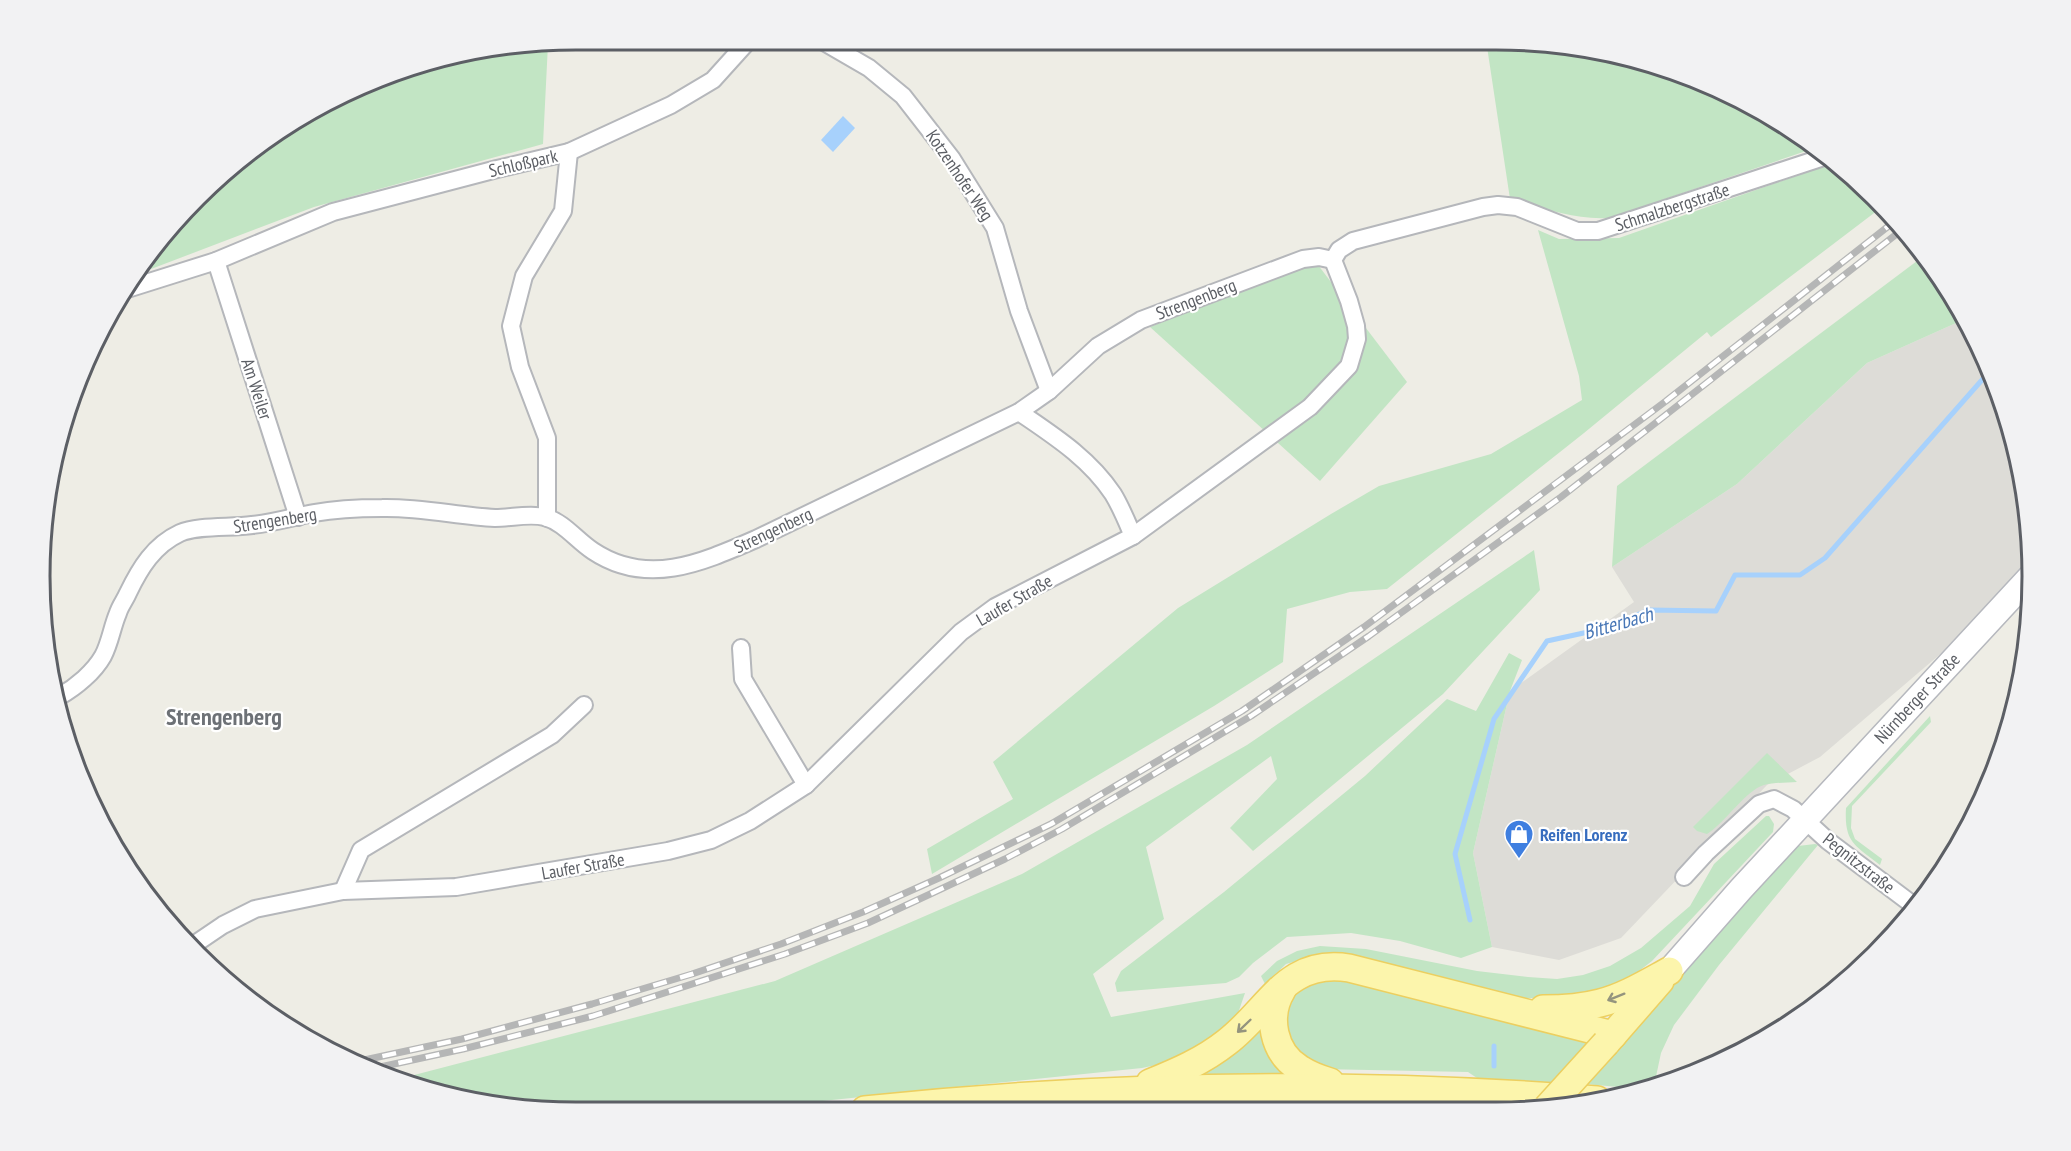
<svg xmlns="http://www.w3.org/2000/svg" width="2071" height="1151" viewBox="0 0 2071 1151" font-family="'PT Sans Narrow',sans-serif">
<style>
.industrial{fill:#dddcd7}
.green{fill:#c2e5c4}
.water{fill:#a7d1fc}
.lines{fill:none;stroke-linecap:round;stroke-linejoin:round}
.stream{stroke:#a7d1fc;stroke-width:5}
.minor-casing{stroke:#b5b7bb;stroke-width:20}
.secondary-casing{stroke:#b6b8be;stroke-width:27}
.primary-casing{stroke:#eccf60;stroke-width:30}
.minor{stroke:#fff;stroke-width:16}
.secondary{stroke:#fff;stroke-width:24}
.primary{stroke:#fcf5ac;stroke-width:27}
.rail-casing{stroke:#b5b6b6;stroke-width:7}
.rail{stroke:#fff;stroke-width:4.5;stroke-dasharray:14;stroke-linecap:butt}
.primary-bridge-casing{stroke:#eccf60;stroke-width:30;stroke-linecap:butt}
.primary-bridge{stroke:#fcf5ac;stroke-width:27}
.oneway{stroke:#94947e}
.labels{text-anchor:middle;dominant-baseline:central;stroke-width:4.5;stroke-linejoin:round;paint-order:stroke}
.street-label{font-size:18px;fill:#5c5f65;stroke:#fff}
.shop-label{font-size:18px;font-weight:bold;fill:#366cbe;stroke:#fff;text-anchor:start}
.water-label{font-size:20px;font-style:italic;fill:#4776b6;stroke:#fff}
.district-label{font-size:24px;font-weight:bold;fill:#6d7176;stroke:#fff}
.rim{fill:none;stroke:#5c5f65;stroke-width:3}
</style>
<rect width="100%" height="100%" fill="#eeede5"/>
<!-- industrial -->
<path class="industrial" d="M1965 319 1977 339 2014 437 2031 541 2030 558 1966 632 1820 757 1767 785 1621 938 1559 960 1492 947 1473 853 1510 691 1634 602 1612 567 1737 484 1867 363Z"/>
<!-- green -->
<g class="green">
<path d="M1486 40H1530L1668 67 1764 111 1809 143 1806 145 1810 144 1815 148 1609 218C1573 220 1545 208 1510 199Z"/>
<path d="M548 44 543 144 314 207 130 277 249 150 403 67Z"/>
<path d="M1836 162 1849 172 1882 207 1711 337 1707 332 1584 433 1387 589 1350 592 1287 609 1283 662 1214 706 932 874 927 849 1013 799 993 762 1178 608 1331 514 1379 486 1491 454 1582 400 1579 376 1538 230 1559 239 1619 238Z"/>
<path d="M1925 255 1965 319 1867 363 1737 484 1612 567 1617 486Z"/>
<path d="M1315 261 1407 382 1320 481 1150 327Z"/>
<path d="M1534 550 1540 590 1443 694 1253 851 1230 828 1277 779 1271 756 1146 847 1164 919 1093 974 1111 1017 1245 993 1234 1025 1185 1059 1142 1068 736 1110 541 1111 403 1084 395 1080 775 981 1022 874 1247 745Z"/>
<path d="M1509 653 1522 660 1510 691 1473 853 1492 947 1461 958 1400 941 1351 933 1287 937 1253 963 1239 977 1226 983 1117 992 1115 983 1121 971 1224 892 1365 776 1447 699 1476 711Z"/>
<path d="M1930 716 1931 722 1852 806 1851 828 1855 839 1882 859 1880 865C1855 845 1844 843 1846 808Z"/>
<path d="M1767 753 1797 782C1787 783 1775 782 1764 785 1746 790 1725 823 1707 834L1697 831 1693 827Z"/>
<path d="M1766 816H1769L1774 824 1773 832 1652 961 1622 984 1558 998H1520L1369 960 1325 953 1286 964 1265 984 1261 976 1277 961 1297 951 1320 946 1366 949 1477 971 1528 977 1557 979 1583 975 1610 966 1641 948 1690 906 1714 864Z"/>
<path d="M1815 844 1818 845 1719 965 1674 1025 1661 1053 1654 1086 1641 1085V1089L1585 1084 1673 982 1798 846Z"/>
<path d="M1331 977 1593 1036 1551 1085 1477 1078 1468 1072 1320 1069 1285 1043C1285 1001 1286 987 1331 977Z"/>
<path d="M1259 1018 1287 1075 1188 1079Z"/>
<path d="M1190 1100 1193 1106 1191 1109H1103L1101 1107 1102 1103Z"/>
<path d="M1238 1101 1383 1102 1529 1108 1215 1109Z"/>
</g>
<!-- water -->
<path class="water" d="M843 116 855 128 833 152 821 140Z"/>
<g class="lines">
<!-- stream -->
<g class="stream">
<path d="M1470 920 1455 854 1494 719 1547 641 1602 629 1649 610 1716 611 1735 575H1800L1825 558 1989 372"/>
<path d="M1494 1046V1066"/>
</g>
<!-- minor casing -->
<g class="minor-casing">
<g id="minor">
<path d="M819 39 869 68 903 96 952 159 995 228 1019 311 1049 391"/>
<path d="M216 261 298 517"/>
<path d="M124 290 216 261 333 212 497 169 569 152 671 105 713 80 750 39"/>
<path d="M1019 412C1054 436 1089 458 1113 494 1121 507 1127 522 1133 536"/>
<path d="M547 518V438L520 367 511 326 524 276 563 211 569 152"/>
<path d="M741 648 743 679 806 785"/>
<path d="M60 696C76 687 94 672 103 656 110 643 112 627 118 613 120 606 125 600 128 593 140 568 154 545 180 533 198 525 231 528 252 525 273 523 293 517 314 513 336 509 360 508 382 508 420 507 458 516 495 518 512 518 529 513 545 517 565 523 576 540 593 551 647 587 701 563 756 539L1019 412 1049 391 1098 346 1141 320 1303 259 1319 257 1333 260 1339 250 1353 241 1483 207 1498 205 1517 207 1577 231H1598L1827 156"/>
<path d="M1684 877 1706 853 1759 804 1774 799 1793 809 1828 841 1913 905"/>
<path d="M343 891 361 850 552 735 584 705"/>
<path d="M192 946 223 925 255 909 343 891 456 887 668 851 711 840 750 821 806 785 961 632 995 607 1133 536 1310 407 1349 366 1357 339 1356 326 1349 301 1333 260"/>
</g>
</g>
<!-- secondary casing -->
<g class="secondary-casing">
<path id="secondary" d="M1669 971 1741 889 2030 577"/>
</g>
<!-- primary casing -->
<g class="primary-casing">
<g id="primary">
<path d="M1282 990C1266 1016 1273 1053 1300 1069 1309 1075 1320 1079 1330 1082"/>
<path d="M1543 1009C1562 1009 1581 1008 1600 1003 1624 997 1647 983 1669 971"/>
<path d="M1606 1043 1660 981"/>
<path d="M1150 1083C1177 1072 1203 1061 1227 1042 1270 1009 1286 958 1349 968L1613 1035"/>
<path d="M865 1110C1109 1084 1353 1081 1597 1100"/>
</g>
</g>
<!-- minor -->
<use href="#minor" class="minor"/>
<!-- secondary -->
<use href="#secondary" class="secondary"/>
<!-- primary -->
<use href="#primary" class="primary"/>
<!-- rail casing -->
<g class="rail-casing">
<g id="rail">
<path d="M355 1062 462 1039 592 1004 692 974 781 944 863 912 939 878 1051 824 1242 711 1364 627 1666 401 1895 221"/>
<path d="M371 1069 463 1049 593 1016 785 954 868 923 926 896 1005 859 1062 829 1251 716 1369 636 1561 497 1903 229"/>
</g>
</g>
<!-- rail -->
<use href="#rail" class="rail"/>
<!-- primary-bridge casing -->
<g class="primary-bridge-casing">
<path id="primary-bridge" d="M1547 1108 1606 1043"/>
</g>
<!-- primary-bridge -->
<use href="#primary-bridge" class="primary-bridge"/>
</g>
<!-- one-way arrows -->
<defs><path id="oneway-shaft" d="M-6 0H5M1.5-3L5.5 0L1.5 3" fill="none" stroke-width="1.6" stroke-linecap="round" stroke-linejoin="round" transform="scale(1.5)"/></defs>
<g class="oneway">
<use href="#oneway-shaft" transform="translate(1616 997) rotate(158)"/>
<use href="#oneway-shaft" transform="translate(1244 1026) rotate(136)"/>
</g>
<!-- icons -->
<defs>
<g id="shop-pin" transform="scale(1.5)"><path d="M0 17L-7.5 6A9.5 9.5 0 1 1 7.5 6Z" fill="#3f7fe0" stroke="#fff"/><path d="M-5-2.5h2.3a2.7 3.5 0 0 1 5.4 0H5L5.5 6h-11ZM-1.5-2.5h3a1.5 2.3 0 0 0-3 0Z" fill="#fff"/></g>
</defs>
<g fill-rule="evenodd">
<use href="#shop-pin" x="1519" y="834"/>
</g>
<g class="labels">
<!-- street labels -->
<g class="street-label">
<text transform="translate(523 163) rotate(-13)">Schloßpark</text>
<text transform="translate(960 175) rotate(56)">Kotzenhofer Weg</text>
<text transform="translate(1672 207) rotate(-18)">Schmalzbergstraße</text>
<text transform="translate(1196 299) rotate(-21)">Strengenberg</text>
<text transform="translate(257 389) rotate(72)">Am Weiler</text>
<text transform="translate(275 520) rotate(-9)">Strengenberg</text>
<text transform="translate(773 530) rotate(-25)">Strengenberg</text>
<text transform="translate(1014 600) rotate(-30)">Laufer Straße</text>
<text transform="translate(1917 698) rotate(-47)">Nürnberger Straße</text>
<text transform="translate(1859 863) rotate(38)">Pegnitzstraße</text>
<text transform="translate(583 866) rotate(-10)">Laufer Straße</text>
</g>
<!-- shop labels -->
<g class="shop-label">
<text x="1540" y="834">Reifen Lorenz</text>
</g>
<!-- water labels -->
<g class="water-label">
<text transform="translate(1618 623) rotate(-16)">Bitterbach</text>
</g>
<!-- district labels -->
<g class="district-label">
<text x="224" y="716">Strengenberg</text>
</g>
</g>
<!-- crop -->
<path d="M0 0H2071V1151H0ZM576 50H1496A526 526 0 0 1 2022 576V576A526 526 0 0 1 1496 1102H576A526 526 0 0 1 50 576V576A526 526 0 0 1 576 50Z" fill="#f2f2f3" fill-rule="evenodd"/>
<path class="rim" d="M576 50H1496A526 526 0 0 1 2022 576V576A526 526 0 0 1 1496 1102H576A526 526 0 0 1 50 576V576A526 526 0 0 1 576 50Z"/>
</svg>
